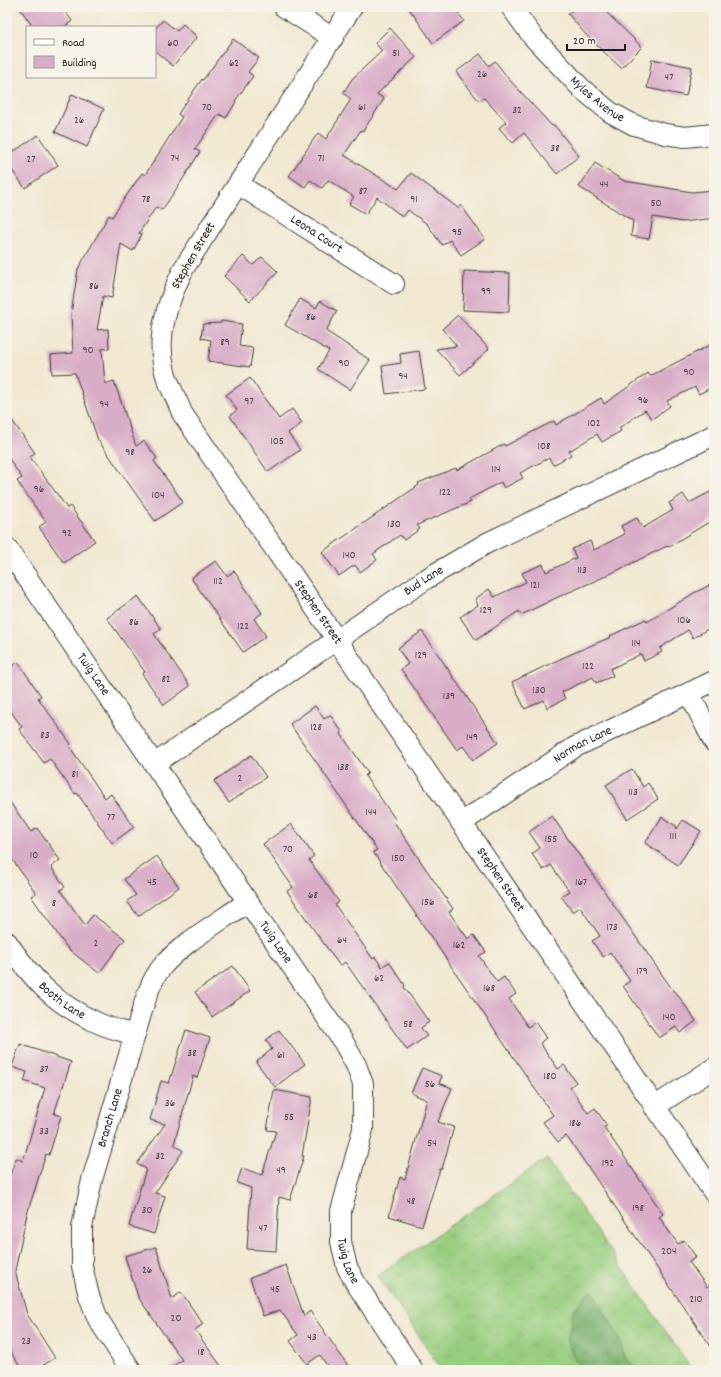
<svg xmlns="http://www.w3.org/2000/svg" width="721" height="1377" viewBox="0 0 721 1377" font-family="Dekko,sans-serif">
<style>
.grass{fill:url(#grass-tufts);stroke:#5a744e}
.forest{fill:url(#forest-crowns);stroke:#4b6645}
.building{fill:#d9adc8}
.lines{fill:none;stroke-linecap:round;stroke-linejoin:round}
.minor-casing{stroke:#3c3b37;stroke-width:22}
.minor{stroke:#fff;stroke-width:20}
.labels{text-anchor:middle;dominant-baseline:central;stroke-width:3.5;stroke-linejoin:round;paint-order:stroke}
.number-label{font-size:11px;fill:#4b4047}
.street-label{font-size:13px;fill:#1c1c1c;stroke:#f7f3e8}
</style>
<defs>
<pattern id="grass-tufts" width="24" height="20" patternUnits="userSpaceOnUse"><rect width="24" height="20" fill="#98cd7f"/><path d="M3 7l-1-3M5 7V3M7 7l1-3M15 17l-1-3M17 17v-4M19 17l1-3" fill="none" stroke="#82af6d"/></pattern>
<pattern id="forest-crowns" width="20" height="18" patternUnits="userSpaceOnUse"><rect width="20" height="18" fill="#7ab06e"/><path d="M2 6a3 3 0 1 1 6 0M12 15a3 3 0 1 1 6 0" fill="none" stroke="#638e5a"/></pattern>
</defs>
<rect width="100%" height="100%" fill="#f7f3e8"/>
<filter id="ink" filterUnits="userSpaceOnUse"><feTurbulence type="fractalNoise" baseFrequency=".025" numOctaves="2"/><feDisplacementMap in="SourceGraphic" scale="8" xChannelSelector="R" yChannelSelector="G"/><feConvolveMatrix kernelMatrix="1 2 1 2 8 2 1 2 1" color-interpolation-filters="sRGB"/></filter>
<filter id="wash" filterUnits="userSpaceOnUse"><feTurbulence type="fractalNoise" baseFrequency=".012" numOctaves="4" result="noise"/><feDisplacementMap in="SourceGraphic" scale="16" xChannelSelector="R" yChannelSelector="G"/><feGaussianBlur stdDeviation="0.9" result="paint"/><feColorMatrix in="noise" values="0 0 0 0 0 0 0 0 0 0 0 0 0 0 0 0 0 1.4 0 .05"/><feComposite in="paint" operator="in"/></filter>
<g filter="url(#wash)">
<rect width="100%" height="100%" fill="#f2e8d2"/>
<!-- grass -->
<path class="grass" d="M547 1158 692 1370H442L378 1276Z"/>
<!-- forest -->
<path class="forest" d="M592 1290 620 1339 626 1359 638 1370H581L579 1368 567 1342 573 1310Z"/>
<g id="blocks">
<!-- building -->
<g class="building">
<path d="M19 7H62L72 21 64 27H33Z"/>
<path d="M408 7H454L464 21 433 43Z"/>
<path d="M576 7H601L642 47 621 68 587 36 568 14Z"/>
<path d="M163 20 177 31 183 24 197 37 173 66 155 51V29Z"/>
<path d="M390 28 416 57 377 94 384 99 363 131 361 130 344 155 398 189 411 173 458 208 461 205 485 239 461 255 450 240 442 245 427 224 408 210 403 217 377 197 366 214 349 204 354 197 328 180 322 188 310 180 305 187 289 176 318 133 326 139 351 99 343 93 352 79 382 51 375 43Z"/>
<path d="M233 39 259 58 248 72 253 76 235 101 236 102 226 118 219 114 195 149 200 152 179 185 162 210 156 207 139 233 142 234 133 251 121 244 112 298 103 296 97 330 108 329 109 348 102 349 105 384 114 381 136 446 144 441 157 458 154 461 183 502 155 521 98 440 75 373 52 374 51 355 73 353 71 314 78 269 109 215 112 217 142 173 145 175 182 117 178 114 202 79 203 80Z"/>
<path d="M480 54 489 66 495 61 507 77 552 126 554 125 579 156 557 174 524 133 513 143 499 128 506 122 484 98 479 101 456 72Z"/>
<path d="M652 59 692 67 686 96 647 88Z"/>
<path d="M72 94 104 109 87 147 55 132Z"/>
<path d="M38 135 58 165 25 188 7 163V156Z"/>
<path d="M595 163 624 181 692 192 714 190V218L683 222 653 217 649 239 631 236 633 221 579 187Z"/>
<path d="M243 256 253 265 262 257 278 272 250 301 224 276Z"/>
<path d="M464 271 510 273 509 312 463 310Z"/>
<path d="M300 299 316 308 320 301 337 311 326 331 370 360 350 390 318 369 329 351 285 325Z"/>
<path d="M458 315 489 349 460 375 436 349 457 346 442 329Z"/>
<path d="M221 321 242 324 239 346 253 348 250 367 208 361 211 340 201 338 203 324 221 323Z"/>
<path d="M714 343V386L699 394 695 387 667 401 670 406 652 419 645 410 619 428 621 431 602 442 597 434 569 451 571 455 553 465 549 458 520 473 523 478 504 488 501 482 469 499 471 502 417 525 420 529 404 540 400 535 373 554 377 560 360 572 355 565 339 576 322 552 419 485 418 483 456 468 457 470 504 444 505 446 554 421 556 425 601 398 604 404 648 373 650 376Z"/>
<path d="M419 351 425 389 386 394 382 366 401 363 400 354Z"/>
<path d="M250 378 279 419 292 409 302 423 288 433 300 450 268 472 230 416 237 410 226 395Z"/>
<path d="M7 413 35 453 30 457 67 508 70 506 95 541 64 563 39 527 46 522 17 481 22 478 7 456Z"/>
<path d="M714 490V519L668 547 667 546 606 576 558 597 521 615 519 611 476 640 460 617 478 605 475 599 489 589 494 597 526 582 522 573 543 564 546 572 576 558 572 549 590 541 594 550 625 534 621 526 637 518 643 528 673 510 669 503 683 494 689 503Z"/>
<path d="M216 561 227 576 234 571 262 613 254 619 266 636 243 652 191 578Z"/>
<path d="M714 583V625L693 638 688 630 660 648 662 652 644 661 641 654 610 669 613 676 596 683 593 677 562 692 565 699 547 708 544 700 525 709 512 682 562 658 611 637 610 636 646 619 647 622 694 593Z"/>
<path d="M138 596 161 629 154 634 190 686 164 705 142 674 145 672 107 618Z"/>
<path d="M422 631 498 743 473 760 463 746 457 750 401 669 408 664 398 648Z"/>
<path d="M18 662 41 696 38 698 71 744 69 746 105 798 111 794 134 827 112 843 77 793 75 794 50 759 44 763 19 729 22 727 7 706V670Z"/>
<path d="M315 706 324 719 330 715 342 732 341 734 368 773 365 776 396 820 394 822 453 909 449 912 468 939 474 935 486 952 479 956 497 982 504 977 516 994 509 999 528 1027 535 1022 546 1038 540 1043 558 1069 564 1065 576 1082 570 1087 588 1113 595 1108 607 1126 604 1127 663 1214 659 1217 678 1244 684 1240 696 1257 689 1262 707 1287 714 1282V1351L575 1148 566 1136 558 1142 543 1122 553 1115 373 852 377 850 290 724Z"/>
<path d="M251 755 266 777 229 803 214 781Z"/>
<path d="M632 769 643 787 648 783 658 799 627 819 606 785Z"/>
<path d="M7 798 31 832 37 828 60 860 51 867 65 887 60 890 85 925 93 915 125 939 99 973 68 949 31 896 36 893 7 852Z"/>
<path d="M552 816 674 992 675 991 696 1021 680 1033 676 1027 659 1038 623 986 630 981 610 952 603 957 592 941 600 936 580 907 573 912 561 896 569 891 551 865 543 870 532 854 540 848 529 832Z"/>
<path d="M662 817 676 826 677 829 683 820 701 831 678 865 645 843Z"/>
<path d="M291 824 314 856 309 860 339 902 335 905 373 959 375 957 382 967 389 962 405 985 404 987 429 1022 421 1028 427 1036 407 1050 345 962 340 966 309 923 287 891 293 887 263 844Z"/>
<path d="M157 856 179 887 138 916 127 901 136 895 124 879Z"/>
<path d="M233 966 250 991 212 1017 195 992Z"/>
<path d="M186 1030 210 1038 197 1078 193 1076 174 1144 183 1151 155 1193 165 1196 154 1234 129 1226 146 1169 137 1164 165 1124 150 1120 161 1081 169 1083Z"/>
<path d="M279 1030 305 1064 275 1087 256 1062 272 1049 266 1040Z"/>
<path d="M20 1044 71 1062 54 1114 61 1116 49 1155 46 1154 27 1214 15 1271 27 1314 55 1358 35 1370H22L7 1346V1184L16 1158 23 1161 45 1088 24 1081 27 1072 12 1067Z"/>
<path d="M422 1068 442 1076 439 1083 452 1088 438 1122 454 1127 442 1169H440L422 1226 389 1216 400 1177 405 1179 427 1100 411 1093Z"/>
<path d="M274 1090 312 1097 302 1156H304L290 1200 279 1197 276 1251 247 1249 251 1188 237 1183 242 1168 262 1175 276 1131 267 1130Z"/>
<path d="M156 1247 172 1299 181 1292 203 1324 195 1330 224 1370H167L182 1360 138 1297 125 1256Z"/>
<path d="M286 1265 304 1316 310 1311 351 1370H330L320 1355 307 1364 290 1341 298 1335 280 1310 263 1316 250 1278Z"/>
</g>
</g>
</g>
<g filter="url(#ink)">
<use href="#blocks" fill-opacity="0" stroke="#3c3b37" stroke-width="1"/>
<g class="lines">
<!-- minor casing -->
<g class="minor-casing">
<g id="minor">
<path d="M284 7 333 38"/>
<path id="s1" d="M352 7 184 268C168 301 155 335 165 372 169 386 177 399 182 413L714 1193"/>
<path id="s2" d="M511 7 533 37 582 89 610 112 634 125 665 134 685 137 714 134"/>
<path id="s3" d="M238 184 394 284"/>
<path id="s4" d="M7 548 344 1043 356 1065 363 1084V1129L341 1211V1242L347 1267 355 1282 413 1370"/>
<path d="M689 693 714 742"/>
<path id="s5" d="M154 764 426 579 487 543 714 435"/>
<path id="s6" d="M461 823 575 747 714 681"/>
<path id="s7" d="M7 942C32 979 55 1004 96 1022 108 1028 122 1031 134 1035"/>
<path d="M654 1107 714 1068"/>
<path id="s8" d="M131 1370 98 1319 89 1296 82 1266V1227L92 1180 144 1004C148 991 153 978 161 968 181 943 221 921 247 902"/>
</g>
</g>
<!-- minor -->
<use href="#minor" class="minor"/>
</g>
</g>
<g class="labels">
<!-- number labels -->
<g class="number-label">
<text x="173" y="44">60</text>
<text x="396" y="54">51</text>
<text x="234" y="64">62</text>
<text x="482" y="75">26</text>
<text x="669" y="78">47</text>
<text x="207" y="108">70</text>
<text x="362" y="108">61</text>
<text x="517" y="111">32</text>
<text x="79" y="121">26</text>
<text x="555" y="149">38</text>
<text x="175" y="159">74</text>
<text x="321" y="159">71</text>
<text x="31" y="160">27</text>
<text x="604" y="185">44</text>
<text x="363" y="192">87</text>
<text x="146" y="200">78</text>
<text x="414" y="200">91</text>
<text x="656" y="204">50</text>
<text x="457" y="233">95</text>
<text x="94" y="287">86</text>
<text x="486" y="292">99</text>
<text x="311" y="318">86</text>
<text x="225" y="343">89</text>
<text x="88" y="351">90</text>
<text x="344" y="364">90</text>
<text x="689" y="373">90</text>
<text x="403" y="377">94</text>
<text x="643" y="401">96</text>
<text x="249" y="402">97</text>
<text x="104" y="405">94</text>
<text x="594" y="424">102</text>
<text x="277" y="442">105</text>
<text x="544" y="447">108</text>
<text x="130" y="453">98</text>
<text x="496" y="470">114</text>
<text x="39" y="490">96</text>
<text x="445" y="493">122</text>
<text x="158" y="496">104</text>
<text x="394" y="525">130</text>
<text x="67" y="534">92</text>
<text x="349" y="556">140</text>
<text x="582" y="571">113</text>
<text x="218" y="582">112</text>
<text x="535" y="586">121</text>
<text x="486" y="611">129</text>
<text x="684" y="621">106</text>
<text x="134" y="623">86</text>
<text x="243" y="627">122</text>
<text x="636" y="644">114</text>
<text x="421" y="656">129</text>
<text x="588" y="667">122</text>
<text x="166" y="680">82</text>
<text x="539" y="691">130</text>
<text x="449" y="697">139</text>
<text x="316" y="728">128</text>
<text x="45" y="736">83</text>
<text x="472" y="738">149</text>
<text x="343" y="768">138</text>
<text x="75" y="775">81</text>
<text x="240" y="779">2</text>
<text x="633" y="793">113</text>
<text x="371" y="813">144</text>
<text x="111" y="818">77</text>
<text x="673" y="837">111</text>
<text x="551" y="840">155</text>
<text x="288" y="850">70</text>
<text x="34" y="856">10</text>
<text x="398" y="859">150</text>
<text x="152" y="883">45</text>
<text x="581" y="883">167</text>
<text x="313" y="896">68</text>
<text x="428" y="903">156</text>
<text x="54" y="904">8</text>
<text x="612" y="928">173</text>
<text x="342" y="941">64</text>
<text x="96" y="944">2</text>
<text x="459" y="946">162</text>
<text x="642" y="972">179</text>
<text x="379" y="979">62</text>
<text x="489" y="989">168</text>
<text x="669" y="1018">140</text>
<text x="408" y="1025">58</text>
<text x="192" y="1054">38</text>
<text x="281" y="1056">61</text>
<text x="44" y="1070">37</text>
<text x="550" y="1077">180</text>
<text x="430" y="1085">56</text>
<text x="170" y="1104">36</text>
<text x="289" y="1118">55</text>
<text x="575" y="1124">186</text>
<text x="44" y="1132">33</text>
<text x="432" y="1144">54</text>
<text x="160" y="1157">32</text>
<text x="608" y="1164">192</text>
<text x="281" y="1171">49</text>
<text x="411" y="1202">48</text>
<text x="638" y="1209">198</text>
<text x="147" y="1211">30</text>
<text x="263" y="1229">47</text>
<text x="669" y="1252">204</text>
<text x="147" y="1271">26</text>
<text x="275" y="1290">45</text>
<text x="696" y="1300">210</text>
<text x="176" y="1319">20</text>
<text x="312" y="1338">43</text>
<text x="26" y="1342">23</text>
<text x="201" y="1353">18</text>
</g>
<!-- street labels -->
<g class="street-label">
<text stroke="none"><textPath href="#s2" startOffset="127">Myles Avenue</textPath></text>
<text stroke="none"><textPath href="#s3" startOffset="93">Leona Court</textPath></text>
<text transform="translate(194 256) rotate(-60)">Stephen Street</text>
<text stroke="none"><textPath href="#s5" startOffset="326">Bud Lane</textPath></text>
<text stroke="none"><textPath href="#s1" startOffset="704">Stephen Street</textPath></text>
<text stroke="none"><textPath href="#s4" startOffset="153">Twig Lane</textPath></text>
<text stroke="none"><textPath href="#s6" startOffset="145">Norman Lane</textPath></text>
<text stroke="none"><textPath href="#s1" startOffset="1028">Stephen Street</textPath></text>
<text stroke="none"><textPath href="#s4" startOffset="477">Twig Lane</textPath></text>
<text stroke="none"><textPath href="#s7" startOffset="81">Booth Lane</textPath></text>
<text stroke="none"><textPath href="#s8" startOffset="268">Branch Lane</textPath></text>
<text stroke="none"><textPath href="#s4" startOffset="825">Twig Lane</textPath></text>
</g>
</g>
<!-- margin -->
<rect width="721" height="1377" fill="none" stroke="#f7f3e8" stroke-width="24"/>
<!-- legend -->
<rect x="26" y="26" width="130" height="52" fill="#f7f3e8" stroke="#9f9d96"/>
<rect x="34" y="39" width="20" height="6" fill="#ffffff" stroke="#9f9d96"/>
<text x="62" y="46" font-size="12" fill="#1c1c1c">Road</text>
<rect x="34" y="56" width="20" height="12" fill="#d9adc8" stroke="#9f9d96"/>
<text x="62" y="66" font-size="12" fill="#1c1c1c">Building</text>
<!-- scale -->
<path d="M567 44v6h58v-6" fill="none" stroke="#1c1c1c" stroke-width="2"/>
<text x="573" y="44" font-size="12" fill="#1c1c1c" stroke="#f7f3e8" stroke-width="3" paint-order="stroke">20 m</text>
</svg>
